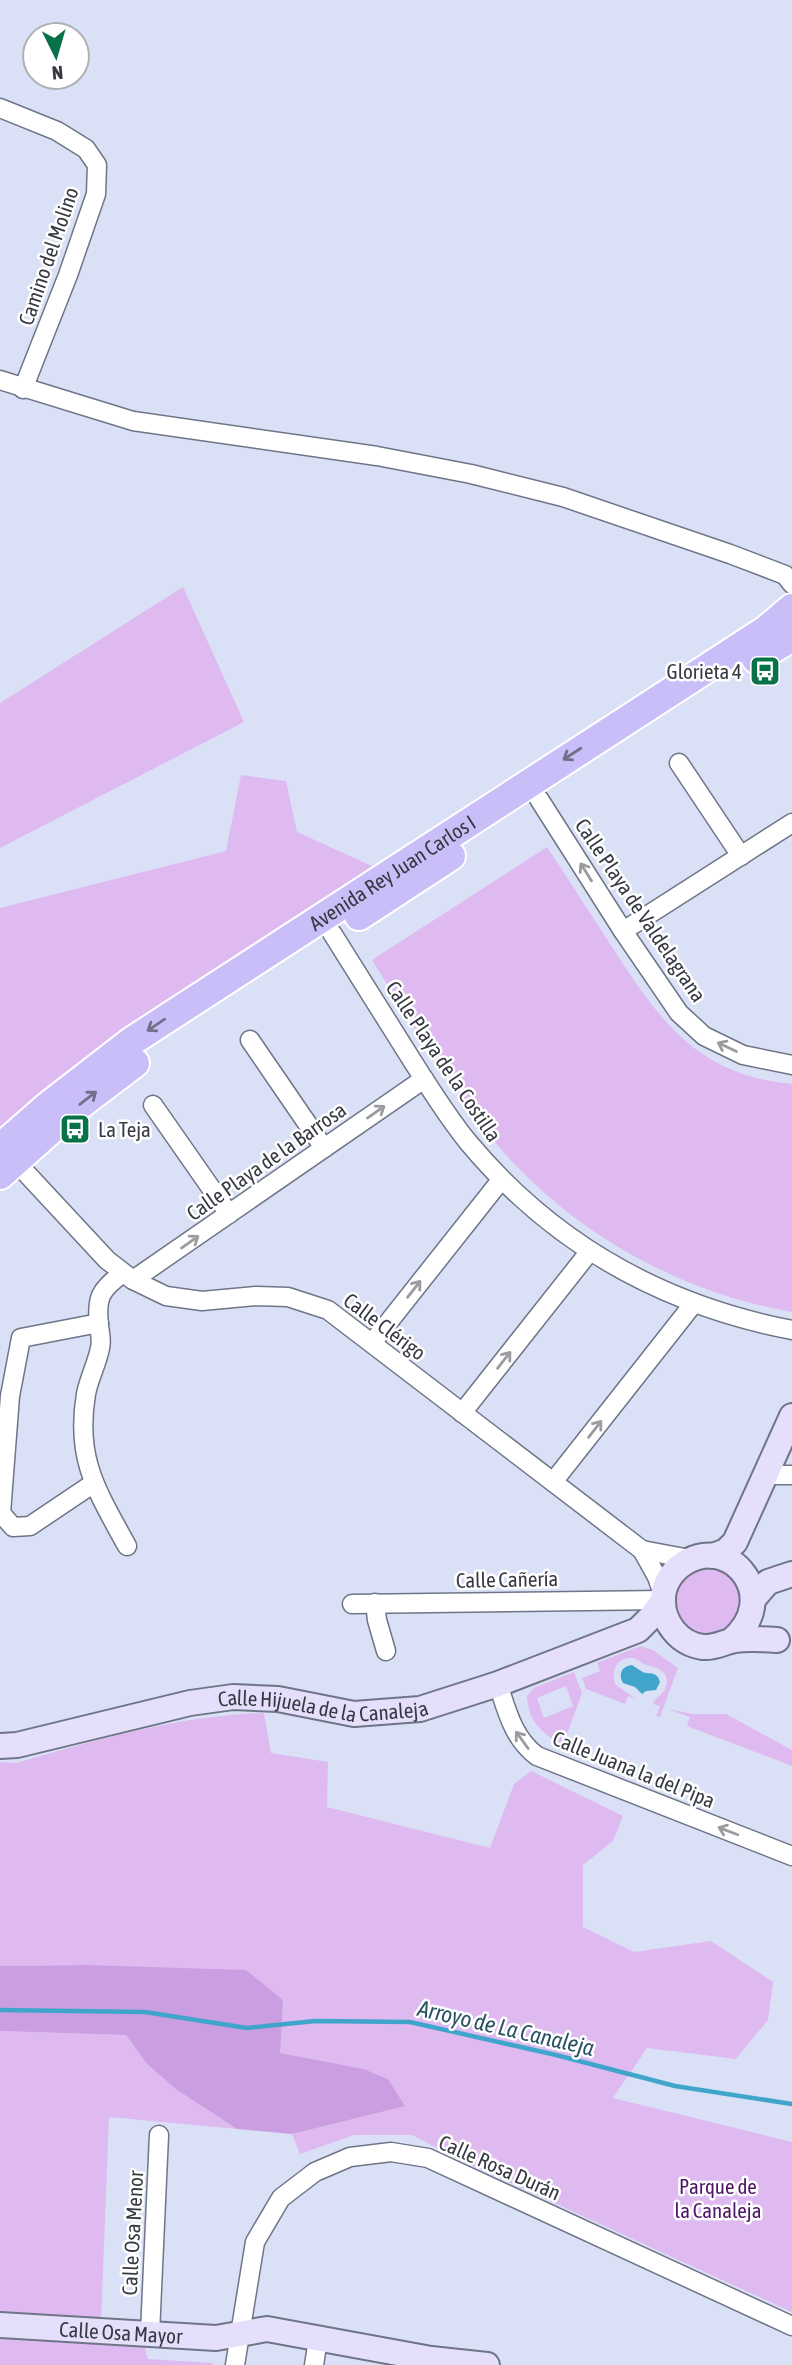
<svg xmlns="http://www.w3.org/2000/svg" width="792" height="2365" viewBox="0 0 792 2365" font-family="'Asap Condensed',sans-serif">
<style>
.green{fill:#debaf1;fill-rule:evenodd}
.forest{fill:#cb9ee2}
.water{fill:#3fa5ca}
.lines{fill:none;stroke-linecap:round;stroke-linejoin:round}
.stream{stroke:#3fa5ca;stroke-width:4.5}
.street-casing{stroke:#6e7587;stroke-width:21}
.secondary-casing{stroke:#6e7587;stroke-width:28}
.primary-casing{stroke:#fff;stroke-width:32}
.street{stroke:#fff;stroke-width:18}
.secondary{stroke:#e5dffb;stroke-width:24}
.primary{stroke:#cabef8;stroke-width:28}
.oneway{stroke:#726f8b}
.oneway2{stroke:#9b9ca0}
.labels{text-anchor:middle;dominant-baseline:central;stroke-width:5;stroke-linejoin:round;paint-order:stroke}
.street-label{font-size:21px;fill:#373a42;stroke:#fff}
.poi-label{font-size:21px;fill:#373a42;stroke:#fff;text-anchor:end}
.park-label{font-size:21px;fill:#4f1565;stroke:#fff}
.water-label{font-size:23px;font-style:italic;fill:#285363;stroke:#fff}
</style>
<rect width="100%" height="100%" fill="#dae1f6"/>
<!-- green -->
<g class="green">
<path d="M183 587 244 722 0 848V703Z"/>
<path d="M241 775 286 781 297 832 374 867 177 993 86 1057 0 1128V908L226 851Z"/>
<path d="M547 847C569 880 590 913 612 947 660 1021 697 1075 792 1084V1312C670 1291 556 1223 480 1124 440 1073 407 1015 372 960Z"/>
<path d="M716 1566 735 1578 744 1598 732 1629 711 1637 688 1631 674 1611 676 1587 693 1569Z"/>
<path d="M640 1646 653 1650 678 1668 660 1717 656 1716 660 1706 653 1704C656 1696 664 1695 666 1686 670 1672 658 1668 647 1665 642 1664 638 1659 632 1658 616 1657 610 1673 616 1685L636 1699 628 1696 625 1704 586 1689 582 1678 600 1671 597 1663Z"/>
<path d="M574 1672 582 1693 563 1745C542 1734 528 1721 527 1696L534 1688ZM566 1686 573 1706 544 1718 537 1698Z"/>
<path d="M668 1709 693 1714H726L792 1750V1766L687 1726 690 1717Z"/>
<path d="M264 1713 271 1753 328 1762 327 1807 490 1848 514 1784 531 1771 623 1816 613 1841 583 1865V1927L634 1952 711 1941 773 1982 768 2020 736 2059 647 2048 613 2098 792 2142V2312L454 2157 412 2135H354L300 2154 292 2134 404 2105 388 2079 364 2069 279 2053 283 2000 86 1965 0 1966V1762L16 1763C97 1740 179 1715 264 1713Z"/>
<path d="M0 2031 126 2035 147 2064 177 2090 237 2129 109 2117 101 2323 142 2339 148 2359 213 2363 212 2365H0Z"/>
</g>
<!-- forest -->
<path class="forest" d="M86 1965 246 1970 283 2000 280 2053 364 2069 388 2079 405 2106 292 2134 237 2129 177 2090 147 2064 126 2035 0 2031V1966Z"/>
<!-- water -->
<path class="water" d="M632 1665C635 1667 638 1669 641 1671 649 1676 656 1669 660 1682L656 1690 646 1691 642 1694 635 1687 623 1683C618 1674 622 1666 632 1665Z"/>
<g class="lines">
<!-- stream -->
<path class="stream" d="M0 2010 145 2012 247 2028 315 2021 410 2022 556 2055 675 2086 792 2104"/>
<!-- street casing -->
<g class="street-casing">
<g id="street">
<path d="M0 108 57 131 86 149 97 165 96 194 68 275 23 389"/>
<path d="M0 380 133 421 377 456 471 474 563 497 730 554 785 575 792 584"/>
<path d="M679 763 741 856"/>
<path d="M539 799 623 931 679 1013 704 1036 743 1055 792 1065"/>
<path d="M623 931 792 823"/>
<path d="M332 933C358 974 383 1014 408 1054 427 1084 446 1115 468 1142 553 1244 663 1305 792 1330"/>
<path d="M250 1040 324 1148"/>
<path d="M153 1105 229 1214"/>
<path d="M15 1161 107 1260 133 1280 166 1296 202 1301 256 1296 288 1297 328 1310 642 1550 657 1577 663 1594"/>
<path d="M123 1273C100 1290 96 1297 99 1326 100 1333 102 1341 100 1348 97 1364 89 1378 86 1394 75 1459 97 1491 127 1546"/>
<path d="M133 1280 424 1079"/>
<path d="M372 1343 501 1180"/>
<path d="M462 1413 590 1251"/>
<path d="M766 1475H792"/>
<path d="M553 1482 694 1303"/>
<path d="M94 1483 30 1526 13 1527 1 1513 10 1396 21 1338 99 1323"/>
<path d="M642 1550 690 1559"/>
<path d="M375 1603 377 1620 386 1651"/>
<path d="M352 1604 663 1600"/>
<path d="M498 1684C507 1711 513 1738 537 1756L792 1856"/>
<path d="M150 2333 159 2135"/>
<path d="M235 2365 255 2242 281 2198 315 2172 350 2157 391 2152 428 2158 792 2326"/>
<path d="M314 2365 318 2339"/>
</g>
</g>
<!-- secondary casing -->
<g class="secondary-casing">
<g id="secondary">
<path d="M713 1556 726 1551 735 1542 792 1416"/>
<path d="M754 1598 768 1582 792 1574"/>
<path d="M732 1640C781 1598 733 1537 688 1561 674 1568 663 1583 663 1599 662 1622 679 1644 703 1647 715 1648 724 1642 735 1640 749 1638 763 1639 777 1640"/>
<path id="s1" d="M0 1746 17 1745 190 1703 233 1697 278 1699 354 1714 420 1709 498 1684 638 1630 651 1617 663 1601"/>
<path id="s2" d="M0 2325 216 2338 267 2329 431 2359 487 2365"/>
</g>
</g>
<!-- primary casing -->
<g class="primary-casing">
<g id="primary">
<path d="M756 659 792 637"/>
<path d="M359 916 451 856"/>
<path id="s3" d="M0 1148 48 1106 132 1041 766 630 792 608"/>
<path d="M0 1175 73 1110 135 1063"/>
</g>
</g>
<!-- street -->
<use href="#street" class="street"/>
<!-- secondary -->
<use href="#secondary" class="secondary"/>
<!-- primary -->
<use href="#primary" class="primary"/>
</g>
<!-- one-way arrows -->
<defs><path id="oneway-shaft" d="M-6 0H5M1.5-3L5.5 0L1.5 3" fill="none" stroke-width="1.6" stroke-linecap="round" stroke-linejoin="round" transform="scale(1.75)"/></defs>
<g class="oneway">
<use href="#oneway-shaft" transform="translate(572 754) rotate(147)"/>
<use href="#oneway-shaft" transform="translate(156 1025) rotate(146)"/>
<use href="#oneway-shaft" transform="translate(88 1098) rotate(-38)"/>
</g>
<g class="oneway2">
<use href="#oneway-shaft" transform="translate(586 872) rotate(-122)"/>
<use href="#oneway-shaft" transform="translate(727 1047) rotate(-154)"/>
<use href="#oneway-shaft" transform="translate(376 1112) rotate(-35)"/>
<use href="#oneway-shaft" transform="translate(190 1242) rotate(-35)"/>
<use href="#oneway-shaft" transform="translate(414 1289) rotate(-52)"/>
<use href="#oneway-shaft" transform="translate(504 1360) rotate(-52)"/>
<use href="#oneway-shaft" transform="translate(595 1429) rotate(-52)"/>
<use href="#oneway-shaft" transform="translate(522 1740) rotate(-126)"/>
<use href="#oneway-shaft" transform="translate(728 1831) rotate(-159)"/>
</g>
<!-- icons -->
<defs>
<g id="bus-square" transform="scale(1.575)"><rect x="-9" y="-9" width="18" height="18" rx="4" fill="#07724a" stroke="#fff"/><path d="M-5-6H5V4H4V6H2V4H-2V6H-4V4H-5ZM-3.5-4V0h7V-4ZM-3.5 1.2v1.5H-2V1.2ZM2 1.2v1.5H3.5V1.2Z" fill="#fff"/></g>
</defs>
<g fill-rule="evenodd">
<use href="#bus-square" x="765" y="671"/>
<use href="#bus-square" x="75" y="1129"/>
</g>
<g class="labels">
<!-- street labels -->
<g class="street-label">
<text transform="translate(48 256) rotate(-71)">Camino del Molino</text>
<text stroke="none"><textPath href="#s3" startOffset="480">Avenida Rey Juan Carlos I</textPath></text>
<text transform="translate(641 910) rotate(56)">Calle Playa de Valdelagrana</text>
<text transform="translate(444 1061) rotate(56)">Calle Playa de la Costilla</text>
<text transform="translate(266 1161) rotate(-35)">Calle Playa de la Barrosa</text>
<text transform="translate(385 1326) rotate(37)">Calle Clérigo</text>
<text transform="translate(507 1579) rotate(-1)">Calle Cañería</text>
<text stroke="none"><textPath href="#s1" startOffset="329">Calle Hijuela de la Canaleja</textPath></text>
<text transform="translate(634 1769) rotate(22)">Calle Juana la del Pipa</text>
<text transform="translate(500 2167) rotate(24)">Calle Rosa Durán</text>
<text transform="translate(132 2233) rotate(-87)">Calle Osa Menor</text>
<text stroke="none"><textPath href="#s2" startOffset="121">Calle Osa Mayor</textPath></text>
</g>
<!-- poi labels -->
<g class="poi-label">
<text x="742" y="671">Glorieta 4</text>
<text x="98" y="1129" text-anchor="start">La Teja</text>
</g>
<!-- park labels -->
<g class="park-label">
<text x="718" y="2186">Parque de<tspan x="718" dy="24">la Canaleja</tspan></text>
</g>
<!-- water labels -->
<g class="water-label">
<text transform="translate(506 2028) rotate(13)">Arroyo de La Canaleja</text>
</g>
</g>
<!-- north arrow -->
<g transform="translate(56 56) rotate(175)"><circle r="33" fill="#ffffff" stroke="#afb0b3" stroke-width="2"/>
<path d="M0-5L12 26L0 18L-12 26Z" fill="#07724a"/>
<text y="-10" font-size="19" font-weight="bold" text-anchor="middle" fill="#373a42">N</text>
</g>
</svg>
